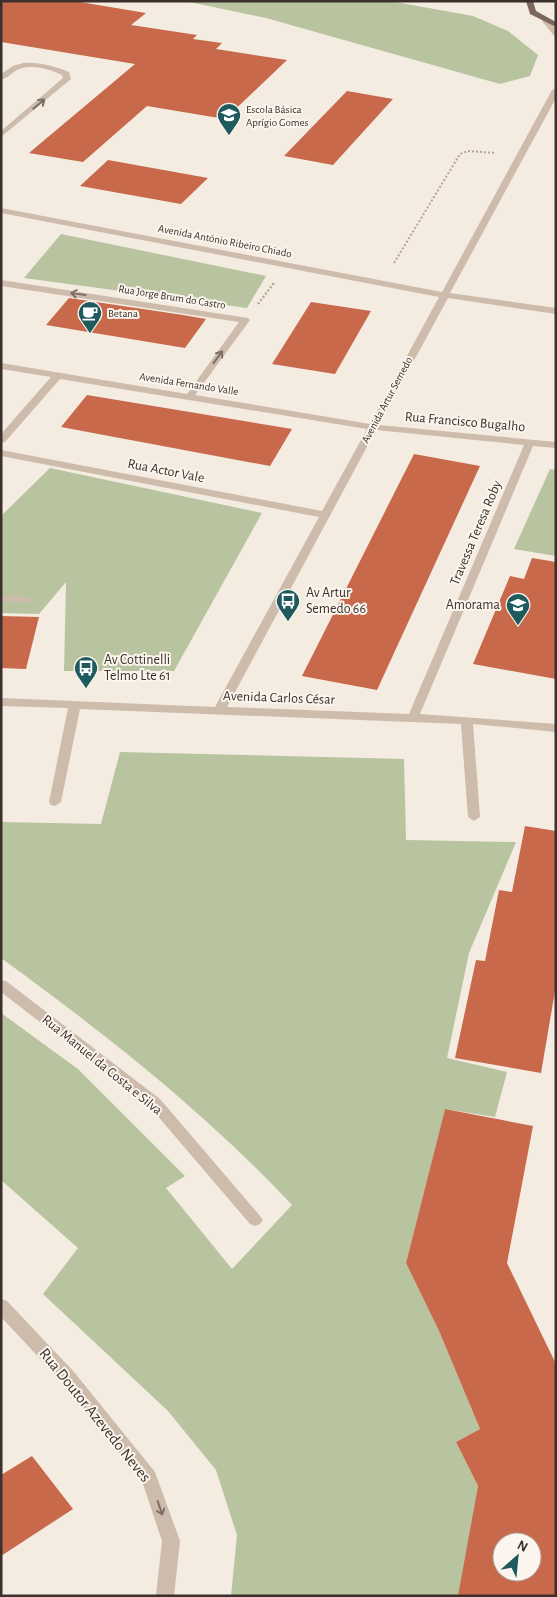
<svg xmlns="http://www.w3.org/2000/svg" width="557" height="1597" viewBox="0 0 557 1597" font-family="'Alegreya Sans',sans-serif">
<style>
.green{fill:#b8c4a0}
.building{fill:#c8694b;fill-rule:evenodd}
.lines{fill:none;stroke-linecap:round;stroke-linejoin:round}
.path-far1{stroke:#b9a596;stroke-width:2;stroke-dasharray:2 2;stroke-linecap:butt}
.path{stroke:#b9a596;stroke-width:2.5;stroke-dasharray:2 2;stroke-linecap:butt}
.minor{fill:#cdbbac;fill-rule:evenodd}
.major{fill:#7d675c;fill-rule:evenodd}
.oneway{stroke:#7d6f65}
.labels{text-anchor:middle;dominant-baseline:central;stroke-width:4;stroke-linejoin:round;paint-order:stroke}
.far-poi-label{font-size:11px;fill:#3b302b;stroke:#fbf5ee;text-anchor:start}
.far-street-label{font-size:11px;fill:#3b302b;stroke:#fbf5ee}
.street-label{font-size:14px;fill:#3b302b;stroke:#fbf5ee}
.poi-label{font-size:14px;fill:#3b302b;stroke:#fbf5ee;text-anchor:start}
.near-street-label{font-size:16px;fill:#3b302b;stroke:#fbf5ee}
</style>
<rect width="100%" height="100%" fill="#f4ebe1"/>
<!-- green -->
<g class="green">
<path d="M185 1H390L473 16 508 31 538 55 530 76 500 84 266 18Z"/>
<path d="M61 234 266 276 247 308 24 278Z"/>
<path d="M50 468 262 513 174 671H64L66 582 39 614 1 613V516Z"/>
<path d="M550 469 556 470V556L514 549Z"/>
<path d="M120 752 404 759 406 840 516 842 469 953 447 1058 507 1072 495 1117 445 1109 406 1263 439 1331 480 1429 456 1442 478 1486 459 1596H231L237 1535 216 1470 168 1411 43 1294 78 1248 1 1180V1013L78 1069 185 1176 166 1188 232 1269 292 1205C205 1112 104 1033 1 958V822L101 824Z"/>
</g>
<!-- building -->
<g class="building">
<path d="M1 1H74L146 13 131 25 197 35 193 39 222 43 216 49 287 60 225 119 147 106 83 162 29 153 135 64 1 42Z"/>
<path d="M347 91 393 99 333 165 284 156Z"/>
<path d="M108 160 208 178 181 204 80 186Z"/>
<path d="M69 298 183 315 206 319 185 348 46 325Z"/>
<path d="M311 302 371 311 335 374 272 364Z"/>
<path d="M87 395 292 429 270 466 61 427Z"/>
<path d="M414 454 480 466 377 690 302 676Z"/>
<path d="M532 558 556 562V679L473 664 510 576 524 579Z"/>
<path d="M1 616 39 617 26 669 1 668Z"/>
<path d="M525 826 556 831V985L541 1073 455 1058 476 960 485 961 499 890 512 892Z"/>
<path d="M445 1109 533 1126 507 1263 556 1364V1596H458L478 1486 456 1442 480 1429 439 1331 406 1263ZM502 1542H532V1572H502Z"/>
<path d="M32 1456 73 1509 1 1556V1475Z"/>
</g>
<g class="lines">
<!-- path-far1 -->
<path class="path-far1" d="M394 263 460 154 468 151 496 153"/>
<!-- path -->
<path class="path" d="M258 304 274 283"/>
<!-- minor -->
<g class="minor">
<path d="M543 19H549L556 30V38L542 21Z"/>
<path d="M23 63C39 62 54 66 69 72L71 79 1 137V131L63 78 62 75C50 69 32 64 19 69 12 72 8 78 1 80V74L13 66Z"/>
<path d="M556 88V98L450 293 556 308V314L448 298 379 425 556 442V448L533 446 420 714 556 724V732L473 724 480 817 474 821 468 817 461 724 80 709 61 802 55 806 51 805 49 802 68 708 1 706V698L215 707 319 517 1 456V450L322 511 367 429 60 379 5 442 1 443V434L51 377 1 369V363L187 394 239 322 1 286V280L248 318 250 320 195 395 370 424 439 297 1 213V208L442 292 552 90ZM376 430 524 445 409 714 227 707Z"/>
<path d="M1 595 27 597 33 600 27 603 1 601Z"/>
<path d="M1 980 6 981 160 1099 260 1216 263 1220 260 1224 255 1226 250 1224 150 1107 1 992Z"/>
<path d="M1 1299 7 1301 74 1372 155 1472 180 1541 174 1596H156L162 1541 142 1481 62 1382 1 1317Z"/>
</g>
<!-- major -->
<path class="major" d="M526 1H533L536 11 556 22V27L530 14Z"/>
</g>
<!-- one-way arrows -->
<defs><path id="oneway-shaft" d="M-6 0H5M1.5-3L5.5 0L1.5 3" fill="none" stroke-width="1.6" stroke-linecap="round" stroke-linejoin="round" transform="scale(1.25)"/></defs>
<g class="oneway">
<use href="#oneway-shaft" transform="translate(39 104) rotate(-40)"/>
<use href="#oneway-shaft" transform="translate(78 294) rotate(-172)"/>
<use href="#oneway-shaft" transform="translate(218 357) rotate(-54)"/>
<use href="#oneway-shaft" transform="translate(160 1508) rotate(71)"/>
</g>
<!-- icons -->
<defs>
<g id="school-pin" transform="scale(1.25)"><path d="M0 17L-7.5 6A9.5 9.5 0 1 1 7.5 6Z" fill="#1f5a5e" stroke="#fbf5ee"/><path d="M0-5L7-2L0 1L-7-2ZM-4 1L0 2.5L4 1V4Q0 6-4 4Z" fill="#fff"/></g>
<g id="cafe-pin" transform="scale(1.25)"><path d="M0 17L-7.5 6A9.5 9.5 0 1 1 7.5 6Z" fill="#1f5a5e" stroke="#fbf5ee"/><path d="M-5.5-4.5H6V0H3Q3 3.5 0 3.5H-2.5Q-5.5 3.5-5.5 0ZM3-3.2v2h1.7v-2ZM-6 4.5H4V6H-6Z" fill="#fff"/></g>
<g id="bus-pin" transform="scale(1.25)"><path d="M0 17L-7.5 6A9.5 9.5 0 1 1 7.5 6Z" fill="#1f5a5e" stroke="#fbf5ee"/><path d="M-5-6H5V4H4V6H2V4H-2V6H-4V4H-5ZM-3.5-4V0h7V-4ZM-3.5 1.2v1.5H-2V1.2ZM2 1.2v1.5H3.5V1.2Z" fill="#fff"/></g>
</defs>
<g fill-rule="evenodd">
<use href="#school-pin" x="229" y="115"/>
<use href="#cafe-pin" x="90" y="313"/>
<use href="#bus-pin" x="288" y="601"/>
<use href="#school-pin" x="518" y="605"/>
<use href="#bus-pin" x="86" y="668"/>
</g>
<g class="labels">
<!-- far-poi labels -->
<g class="far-poi-label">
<text x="246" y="109">Escola Básica<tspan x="246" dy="13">Aprígio Gomes</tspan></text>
<text x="108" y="313">Betana</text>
</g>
<!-- far-street labels -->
<g class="far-street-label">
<text transform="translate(225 241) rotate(11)">Avenida António Ribeiro Chiado</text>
<text transform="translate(172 297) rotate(9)">Rua Jorge Brum do Castro</text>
<text transform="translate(189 384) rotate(9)">Avenida Fernando Valle</text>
<text transform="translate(387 400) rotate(-62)">Avenida Artur Semedo</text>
</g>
<!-- street labels -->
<g class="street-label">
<text transform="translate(465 422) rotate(5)">Rua Francisco Bugalho</text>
<text transform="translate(166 471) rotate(11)">Rua Actor Vale</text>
<text transform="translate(476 533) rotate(-67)">Travessa Teresa Roby</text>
<text transform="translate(279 698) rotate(2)">Avenida Carlos César</text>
<text transform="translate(102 1065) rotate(39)">Rua Manuel da Costa e Silva</text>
</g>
<!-- poi labels -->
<g class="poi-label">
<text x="306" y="593">Av Artur<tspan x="306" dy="16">Semedo 66</tspan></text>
<text x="500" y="605" text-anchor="end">Amorama</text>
<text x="104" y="660">Av Cottinelli<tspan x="104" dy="16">Telmo Lte 61</tspan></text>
</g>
<!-- near-street labels -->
<g class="near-street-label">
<text transform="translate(95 1415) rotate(51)">Rua Doutor Azevedo Neves</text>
</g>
</g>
<!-- border -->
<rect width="557" height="1597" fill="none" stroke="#3b302b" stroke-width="5"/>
<!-- north arrow -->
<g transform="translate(517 1557) rotate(27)"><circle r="24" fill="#fbf5ee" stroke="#aea6a0"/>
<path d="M0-4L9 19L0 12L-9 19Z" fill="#1f5a5e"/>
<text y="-8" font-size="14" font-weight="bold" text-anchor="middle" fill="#3b302b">N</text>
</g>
</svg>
